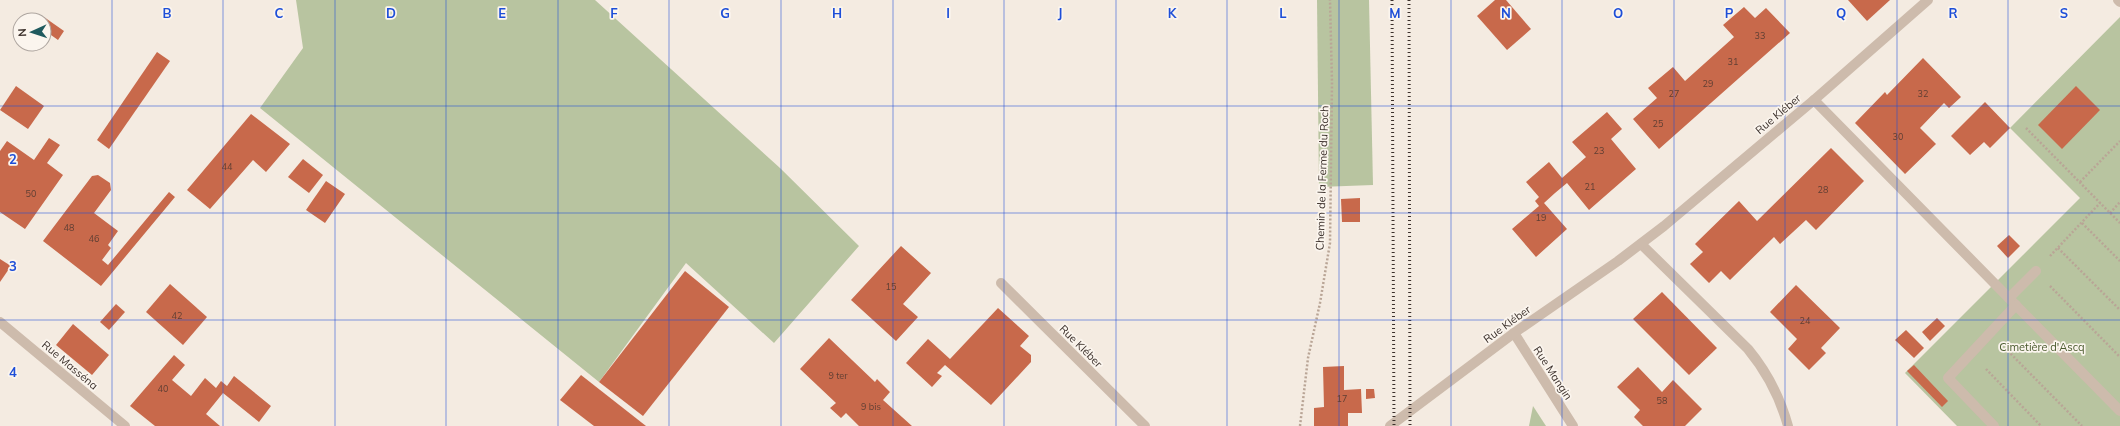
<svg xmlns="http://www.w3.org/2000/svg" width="2120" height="426" viewBox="0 0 2120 426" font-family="Mulish,sans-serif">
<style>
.green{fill:#b8c4a0}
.building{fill:#c8694b}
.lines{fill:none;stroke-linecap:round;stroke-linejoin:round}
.path{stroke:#b9a596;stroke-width:2.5;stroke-dasharray:2 2;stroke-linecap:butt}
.street{stroke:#cdbbac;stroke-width:10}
.rail{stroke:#3b302b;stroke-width:3;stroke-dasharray:1 3;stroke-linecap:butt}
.grid{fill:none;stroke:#1d4ed8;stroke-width:1;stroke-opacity:0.55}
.labels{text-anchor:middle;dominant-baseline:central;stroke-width:3.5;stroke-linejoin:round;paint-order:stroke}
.number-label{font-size:9px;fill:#5e3e33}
.street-label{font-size:11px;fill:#3b302b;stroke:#fbf5ee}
.park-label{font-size:11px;fill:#4a5a2e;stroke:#fbf5ee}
.grid-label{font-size:13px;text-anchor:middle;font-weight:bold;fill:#1d4ed8;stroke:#fbf5ee;stroke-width:3.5;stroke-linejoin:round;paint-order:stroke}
</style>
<rect width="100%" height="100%" fill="#f4ebe1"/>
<!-- green -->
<g class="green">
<path d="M296 0H595L780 168 859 246 774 343 686 263 599 382 260 108 303 48Z"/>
<path d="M1317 0H1369L1373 185 1319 187Z"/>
<path d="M2120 17V426H1957L1905 373 2080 198 2010 128Z"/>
<path d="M1533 406 1546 426H1529Z"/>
</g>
<!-- building -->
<g class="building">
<path d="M1495 0H1506L1531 29 1507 50 1477 16Z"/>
<path d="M1848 0H1890L1867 21Z"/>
<path d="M1744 7 1755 18 1766 8 1790 33 1659 149 1633 119 1657 98 1648 88 1673 67 1685 81 1734 37 1723 25Z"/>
<path d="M44 17 64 31 58 40 44 30V20H41Z"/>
<path d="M157 52 170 61 109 149 97 140Z"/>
<path d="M1923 58 1961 97 1949 108 1944 103 1920 128 1936 144 1905 174 1855 123 1885 92 1887 95Z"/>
<path d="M16 86 44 106 28 129 0 110Z"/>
<path d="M2076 86 2100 110 2062 149 2038 125Z"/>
<path d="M1985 102 2010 128 1990 148 1984 142 1970 155 1951 136Z"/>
<path d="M1607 112 1622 129 1611 139 1636 169 1589 210 1567 183 1555 193 1544 203 1567 229 1536 257 1512 229 1539 206 1535 201 1539 197 1526 182 1549 162 1562 178 1586 157 1572 142Z"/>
<path d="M251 114 290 144 266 172 253 160 210 209 187 190Z"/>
<path d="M49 138 60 145 47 163 63 175 25 229 0 212V151L7 141 34 160Z"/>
<path d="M1831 148 1864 181 1816 230 1806 220 1780 244 1774 237 1730 280 1721 271 1709 283 1690 264 1703 252 1695 244 1739 201 1757 221Z"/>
<path d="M303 159 323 175 309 193 288 177Z"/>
<path d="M98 175 110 183 111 190 94 213 118 231 108 245 111 248 102 260 108 265 169 192 175 197 101 286 43 241 92 176Z"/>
<path d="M326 181 345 194 325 223 306 210Z"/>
<path d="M1360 198V222H1342L1341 199Z"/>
<path d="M2009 235 2020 246 2008 258 1997 246Z"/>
<path d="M901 246 931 273 903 304 918 317 896 341 851 300Z"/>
<path d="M0 259 11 266 0 282Z"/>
<path d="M685 271 729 307 643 416 599 382Z"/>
<path d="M170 284 207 317 183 345 146 312Z"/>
<path d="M1796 285 1840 328 1821 348 1826 353 1809 370 1788 349 1797 339 1770 312Z"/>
<path d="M1662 292 1717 348 1689 375 1633 319Z"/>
<path d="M116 304 125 312 109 330 100 322Z"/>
<path d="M998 308 1029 336 1020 346 1031 355V362L991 405 945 365 937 373 942 376 932 387 906 363 928 339 950 359Z"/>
<path d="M1937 318 1945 326 1930 341 1922 332Z"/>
<path d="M73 324 109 355 92 375 56 345Z"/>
<path d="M1906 330 1924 348 1914 358 1895 340Z"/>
<path d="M829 338 875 382 877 379 890 392 883 400 912 426H859L846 413 841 418 830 408 836 403 800 369Z"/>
<path d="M174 355 185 365 172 380 191 396 205 378 216 388 221 381 227 386 234 376 271 406 259 422 223 393 206 414 220 426H155L130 406Z"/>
<path d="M1914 365 1948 401 1942 407 1907 371Z"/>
<path d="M1344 366V390L1361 389 1362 413H1348V426H1314V408L1324 407 1323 367Z"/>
<path d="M1638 367 1662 392 1673 380 1702 409 1685 426H1643L1634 417 1640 410 1617 387Z"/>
<path d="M581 375 646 426H594L560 400Z"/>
<path d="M1366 389H1374L1375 398 1366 399Z"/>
</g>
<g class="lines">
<!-- path -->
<g class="path">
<path d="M2026 128 2120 223"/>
<path d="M2080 182 2120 141"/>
<path d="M2110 213 2120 202"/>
<path d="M2082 223 2120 261"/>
<path d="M2058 248 2120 310"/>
<path d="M2050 256 2100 203"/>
<path d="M2050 286 2120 357"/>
<path d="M2005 348 2082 426"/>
<path d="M1986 369 2041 426"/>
<path d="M1300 426 1308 358 1320 303 1330 243 1332 82 1330 0"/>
</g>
<!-- street -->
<g class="street">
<path d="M2118 0 2120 2"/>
<path d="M1814 100 2120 411"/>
<path d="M1641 244 1748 349C1767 372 1780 397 1788 426"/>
<path d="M1001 283 1145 426"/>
<path d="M2009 298 2036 271"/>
<path d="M0 322 125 426"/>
<path d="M1514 333 1573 426"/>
<path d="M1390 426 1514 333 1618 261 1664 226 1814 100 1928 0"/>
<path d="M1994 426 1948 378 2016 305"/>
</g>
<!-- rail -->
<g class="rail">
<path d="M1392 0 1394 426"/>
<path d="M1409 0 1410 426"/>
</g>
</g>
<!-- grid -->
<path class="grid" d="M112 0V426M223 0V426M335 0V426M446 0V426M558 0V426M669 0V426M781 0V426M893 0V426M1004 0V426M1116 0V426M1227 0V426M1339 0V426M1451 0V426M1562 0V426M1674 0V426M1785 0V426M1897 0V426M2008 0V426M0 106H2120M0 213H2120M0 320H2120"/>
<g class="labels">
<!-- number labels -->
<g class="number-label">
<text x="1760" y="35">33</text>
<text x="1733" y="61">31</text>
<text x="1708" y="83">29</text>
<text x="1674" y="93">27</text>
<text x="1923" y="93">32</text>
<text x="1658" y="123">25</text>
<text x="1898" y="136">30</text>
<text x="1599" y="150">23</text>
<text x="227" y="166">44</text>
<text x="1590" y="186">21</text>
<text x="1823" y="189">28</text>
<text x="31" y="193">50</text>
<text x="1541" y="217">19</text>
<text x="69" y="227">48</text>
<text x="94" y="238">46</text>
<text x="891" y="286">15</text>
<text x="177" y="315">42</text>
<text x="1805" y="320">24</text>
<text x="838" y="375">9 ter</text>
<text x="163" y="388">40</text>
<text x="1342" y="398">17</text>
<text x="1662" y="400">58</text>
<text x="871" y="406">9 bis</text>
</g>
<!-- street labels -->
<g class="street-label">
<text transform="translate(1778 114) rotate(-40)">Rue Kléber</text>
<text transform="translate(1322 178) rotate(-88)">Chemin de la Ferme du Roch</text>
<text transform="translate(1507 324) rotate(-36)">Rue Kléber</text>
<text transform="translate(1081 346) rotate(45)">Rue Kléber</text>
<text transform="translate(70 365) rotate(40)">Rue Masséna</text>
<text transform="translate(1553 373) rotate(57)">Rue Mangin</text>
</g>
<!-- park labels -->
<g class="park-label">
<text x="2042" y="347">Cimetière d'Ascq</text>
</g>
</g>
<g class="grid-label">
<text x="167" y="18">B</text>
<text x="279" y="18">C</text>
<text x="391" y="18">D</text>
<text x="502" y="18">E</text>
<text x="614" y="18">F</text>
<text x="725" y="18">G</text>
<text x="837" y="18">H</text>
<text x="948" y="18">I</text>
<text x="1060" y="18">J</text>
<text x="1172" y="18">K</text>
<text x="1283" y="18">L</text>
<text x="1395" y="18">M</text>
<text x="1506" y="18">N</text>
<text x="1618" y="18">O</text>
<text x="1729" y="18">P</text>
<text x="1841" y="18">Q</text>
<text x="1953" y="18">R</text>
<text x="2064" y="18">S</text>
<text x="13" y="164">2</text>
<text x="13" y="271">3</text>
<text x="13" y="377">4</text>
</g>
<!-- north arrow -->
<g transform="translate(32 32) rotate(267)"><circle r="19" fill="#fbf5ee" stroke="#aea6a0"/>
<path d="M0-3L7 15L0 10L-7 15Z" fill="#1f5a5e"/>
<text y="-6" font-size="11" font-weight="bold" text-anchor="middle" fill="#3b302b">N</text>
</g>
</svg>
